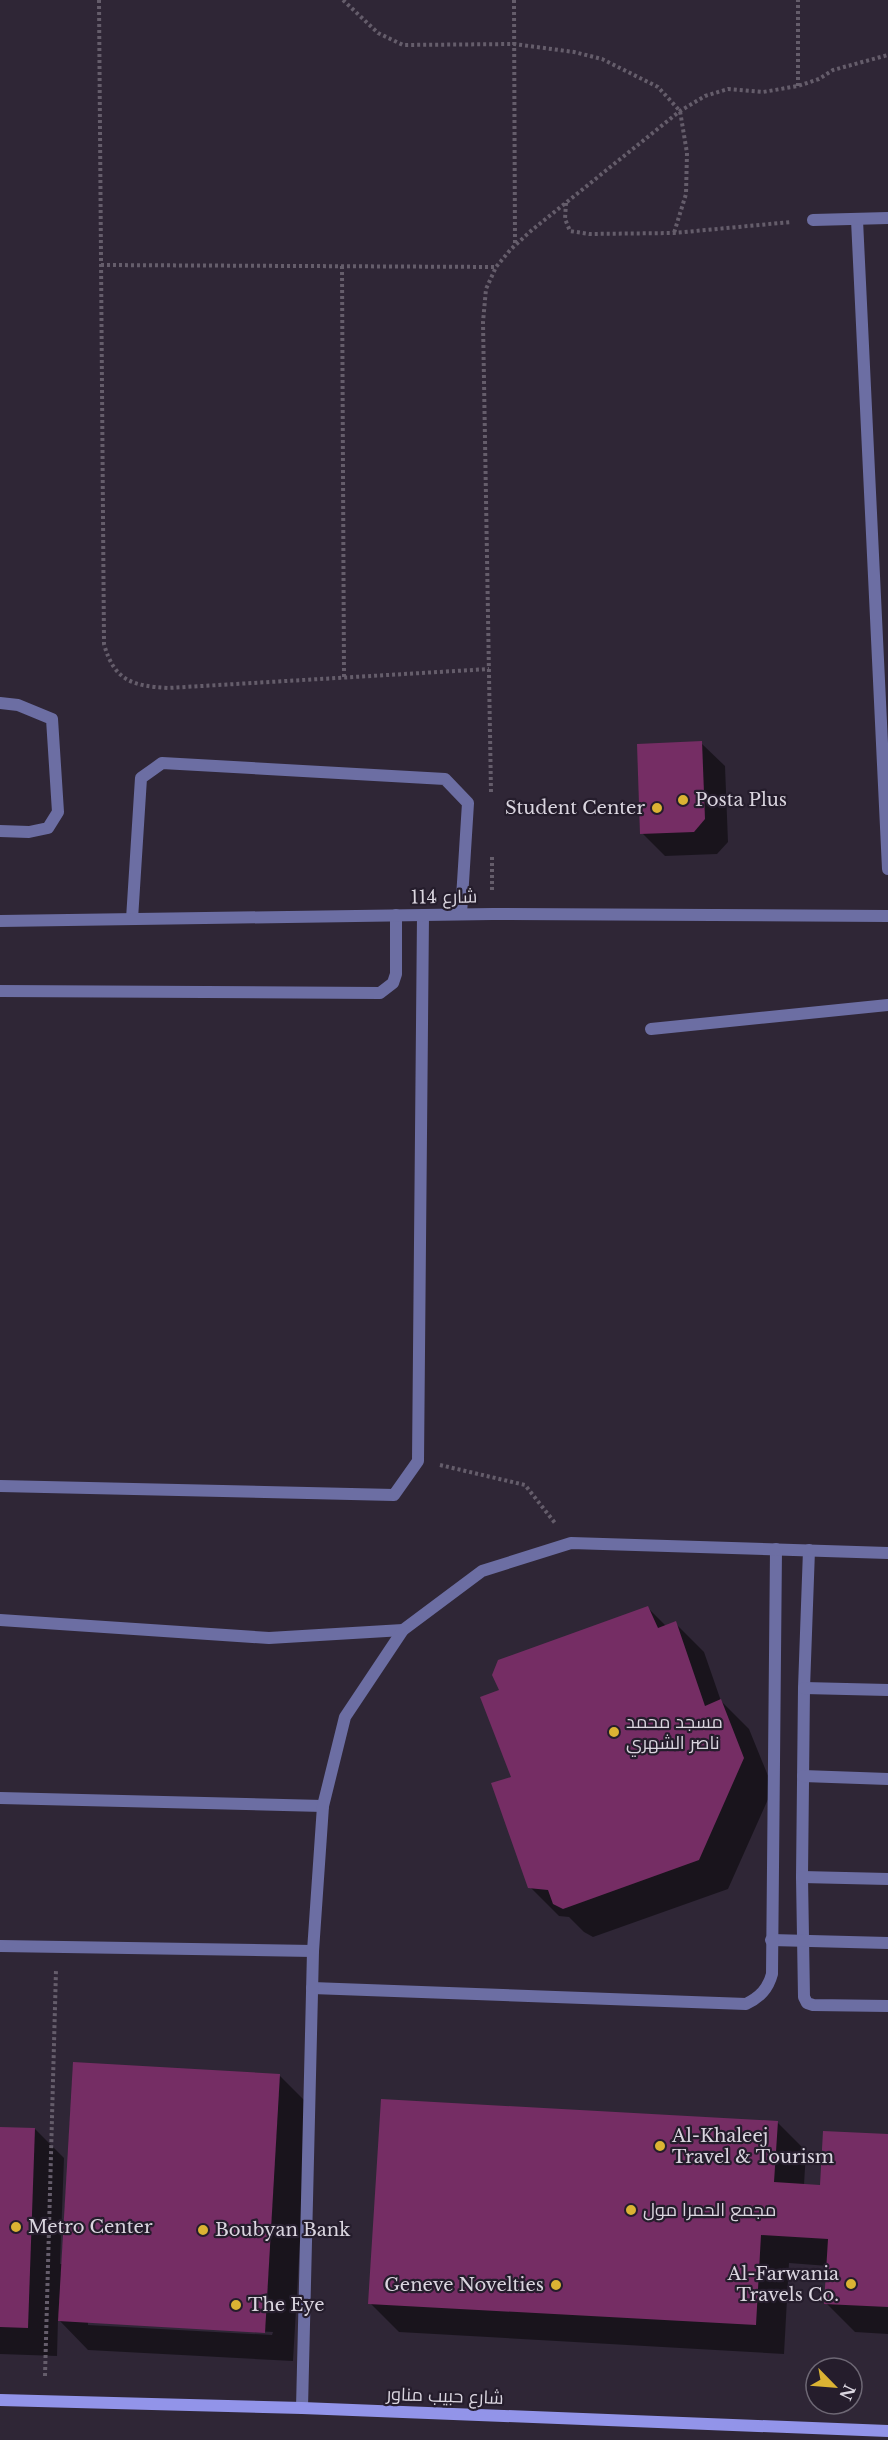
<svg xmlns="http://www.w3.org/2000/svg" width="888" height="2440" viewBox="0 0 888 2440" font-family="'Libre Baskerville',Cairo,serif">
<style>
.shadow{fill:#0007;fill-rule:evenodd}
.building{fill:#752d64}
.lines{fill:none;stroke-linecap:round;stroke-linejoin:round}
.path{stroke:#655d6b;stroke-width:4;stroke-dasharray:3 3;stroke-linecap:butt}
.lane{stroke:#6c6ea3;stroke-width:12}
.street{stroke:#6c6ea3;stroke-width:12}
.secondary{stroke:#9294e9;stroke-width:12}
.poi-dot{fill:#dbb333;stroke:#251d2c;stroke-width:2}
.labels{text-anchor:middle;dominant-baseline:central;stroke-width:4.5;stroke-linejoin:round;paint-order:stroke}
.poi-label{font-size:18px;fill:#dad5df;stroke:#251d2c;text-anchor:start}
.street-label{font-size:18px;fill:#dad5df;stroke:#251d2c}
</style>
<rect width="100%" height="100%" fill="#2f2636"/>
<!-- shadow -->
<g class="shadow">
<path d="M701 743 725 766 728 842 717 854 665 856 642 833Z"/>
<path d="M648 1608 667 1627 675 1623 704 1652 721 1701 749 1729 773 1788 728 1889 593 1937 584 1932 569 1917 559 1916 530 1887 501 1690Z"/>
<path d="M279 2075 308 2104 293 2361 88 2350 58 2319 57 2356 0 2354V2128L35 2129 64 2158 60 2264H63ZM88 2322 273 2332 272 2335 88 2325Z"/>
<path d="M777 2122 806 2151 804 2185 822 2186 888 2136V2334L855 2332 826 2303 828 2266 789 2263 784 2354 399 2332 370 2303Z"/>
</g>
<!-- building -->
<g class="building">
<path d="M702 741 705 819 694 832 640 834 637 744Z"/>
<path d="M648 1606 658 1628 676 1621 705 1706 721 1699 744 1758 699 1860 563 1909 553 1904 548 1890 528 1888 491 1783 511 1777 480 1697 499 1690 492 1675 498 1660Z"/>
<path d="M73 2062 280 2074 265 2333 58 2321Z"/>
<path d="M381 2099 778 2121 774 2182 820 2185 823 2131 888 2134V2307L824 2304 828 2239 761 2235 756 2325 368 2304Z"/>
<path d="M0 2127 35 2128 28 2328 0 2327Z"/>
</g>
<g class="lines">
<!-- path -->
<g class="path">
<path d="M99 0 104 644C114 681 133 686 168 688L489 669"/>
<path d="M343 0 378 33 403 45 514 44 574 52 602 59 658 87 680 111 687 153 686 194 674 233"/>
<path d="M514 0 515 245"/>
<path d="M798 86V0"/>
<path d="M566 203 565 219 570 231 589 234 674 233 791 222"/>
<path d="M101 265 496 267"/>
<path d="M342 266 344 677"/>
<path d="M491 792 483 322 486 289 496 267 511 249 532 230 680 111 705 96 728 89 763 92 798 86 819 79 833 70 888 55"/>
<path d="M492 857V891"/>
<path d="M440 1465 525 1485 555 1523"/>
<path d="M45 2376 56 1970"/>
</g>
<!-- lane -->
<g class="lane">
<path d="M857 220 888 869"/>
<path d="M0 703 18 705 52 719 58 812 48 828 29 832 0 831"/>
<path d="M132 919 141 778 162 763 445 779 468 803 461 914"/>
<path d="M0 991 380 993 393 983 396 974V915"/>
<path d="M651 1029 888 1005"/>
<path d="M0 1486 394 1495 418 1461 423 915"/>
<path d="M809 1550 804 1688 802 1877 804 1997 807 2003 813 2005 888 2006"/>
<path d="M0 1620 269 1638 403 1630"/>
<path d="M804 1688 888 1690"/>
<path d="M803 1776 888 1779"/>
<path d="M0 1798 323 1806"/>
<path d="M802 1877 888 1879"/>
<path d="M771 1940 888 1943"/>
<path d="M0 1946 313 1951"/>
<path d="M312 1988 746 2004C760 1997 768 1989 772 1974L776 1549"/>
<path d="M302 2408 313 1951 323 1806 345 1717 403 1630 482 1571 571 1543 888 1553"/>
</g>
<!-- street -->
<g class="street">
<path d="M813 220 888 218"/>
<path d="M0 921 492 914 888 916"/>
</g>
<!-- secondary -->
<path class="secondary" d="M0 2400 302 2408 888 2431"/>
</g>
<!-- markers -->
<g class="poi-dot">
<circle cx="683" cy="800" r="6"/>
<circle cx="657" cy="808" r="6"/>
<circle cx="614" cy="1732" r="6"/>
<circle cx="660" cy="2146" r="6"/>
<circle cx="631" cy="2210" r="6"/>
<circle cx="16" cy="2227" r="6"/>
<circle cx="203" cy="2230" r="6"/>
<circle cx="851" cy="2284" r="6"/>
<circle cx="556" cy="2285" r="6"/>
<circle cx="236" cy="2305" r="6"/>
</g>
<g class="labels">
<!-- poi labels -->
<g class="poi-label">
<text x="695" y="800">Posta Plus</text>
<text x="645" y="808" text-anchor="end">Student Center</text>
<text x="626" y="1722">مسجد محمد<tspan x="626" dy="21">ناصر الشهري</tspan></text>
<text x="672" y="2136">Al-Khaleej<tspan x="672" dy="21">Travel &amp; Tourism</tspan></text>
<text x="643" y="2210">مجمع الحمرا مول</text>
<text x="28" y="2227">Metro Center</text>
<text x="215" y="2230">Boubyan Bank</text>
<text x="839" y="2274" text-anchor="end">Al-Farwania<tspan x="839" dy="21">Travels Co.</tspan></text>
<text x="544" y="2285" text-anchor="end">Geneve Novelties</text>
<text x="248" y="2305">The Eye</text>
</g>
<!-- street labels -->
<g class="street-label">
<text transform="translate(444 897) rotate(-1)">شارع 114</text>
<text transform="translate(445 2396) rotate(2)">شارع حبيب مناور</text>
</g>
</g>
<!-- north arrow -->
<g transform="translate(834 2386) rotate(115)"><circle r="28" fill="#251d2c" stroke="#6d6774" stroke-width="1.5"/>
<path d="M0-4.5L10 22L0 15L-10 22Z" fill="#dbb333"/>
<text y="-9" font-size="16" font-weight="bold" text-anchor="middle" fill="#dad5df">N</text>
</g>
</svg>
